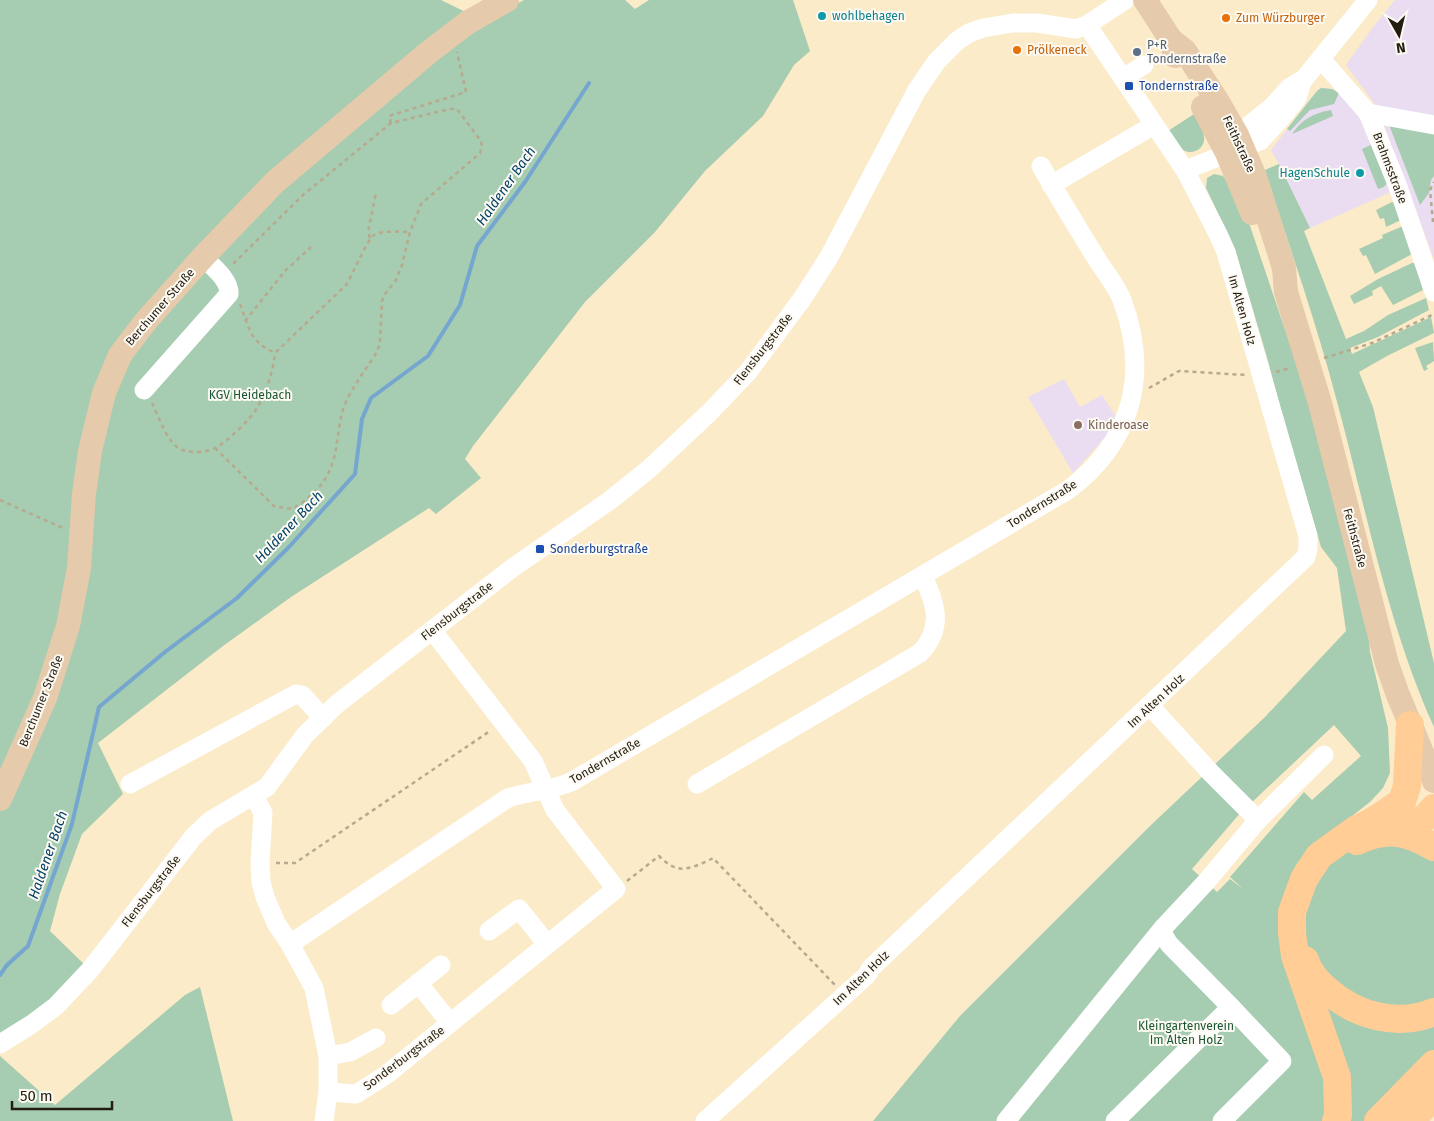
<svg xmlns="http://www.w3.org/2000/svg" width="1434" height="1121" viewBox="0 0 1434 1121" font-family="'Fira Sans',sans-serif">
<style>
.education{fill:#eaddf1}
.green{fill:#a6ccb1}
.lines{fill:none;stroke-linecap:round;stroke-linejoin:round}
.stream{stroke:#75a6cf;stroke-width:4}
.path{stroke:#b6a98d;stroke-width:2.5;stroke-dasharray:4 4;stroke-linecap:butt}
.minor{stroke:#fff;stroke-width:19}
.major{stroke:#e5caab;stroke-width:24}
.highway{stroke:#ffcd95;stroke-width:28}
.culture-dot{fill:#0f9aa8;stroke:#fdfaf3;stroke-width:2}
.food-dot{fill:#e8710a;stroke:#fdfaf3;stroke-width:2}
.service-dot{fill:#5c6f8a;stroke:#fdfaf3;stroke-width:2}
.transit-dot{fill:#1a4fb4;stroke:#fdfaf3;stroke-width:2}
.education-dot{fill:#8d6e63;stroke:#fdfaf3;stroke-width:2}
.labels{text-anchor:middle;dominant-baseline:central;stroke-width:4;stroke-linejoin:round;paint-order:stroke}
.culture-label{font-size:12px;fill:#0d838f;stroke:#fdfaf3;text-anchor:start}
.food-label{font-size:12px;fill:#c56008;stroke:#fdfaf3;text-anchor:start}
.service-label{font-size:12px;fill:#4e5e75;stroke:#fdfaf3;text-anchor:start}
.transit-label{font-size:12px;fill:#164399;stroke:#fdfaf3;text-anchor:start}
.street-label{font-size:12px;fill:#231d11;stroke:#fdfaf3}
.park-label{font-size:12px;fill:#185733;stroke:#fdfaf3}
.education-label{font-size:12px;fill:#785e54;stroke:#fdfaf3;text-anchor:start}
.water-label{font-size:14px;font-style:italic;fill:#034269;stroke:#fdfaf3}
</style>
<rect width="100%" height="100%" fill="#fbebc8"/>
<!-- education -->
<g class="education">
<path d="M1395 0H1434V259L1377 107 1346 65 1374 26Z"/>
<path d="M1321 88H1327L1336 91 1346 99 1363 119 1391 192 1310 228 1279 164 1271 150 1317 91Z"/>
<path d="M1064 379 1080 407 1102 395 1116 417 1108 434 1073 473 1028 397Z"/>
</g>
<!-- green -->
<g class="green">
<path d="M0 0H441L484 21 524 0H625L635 9 649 0H793L810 51 794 65 763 116 705 171 655 232 585 302 473 446 465 459 481 478 436 514 429 508 291 597 223 646 98 743 123 794 82 834 60 894 50 931 90 970 0 1044Z"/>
<path d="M1321 88 1332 89 1339 93 1334 104 1310 110 1290 131 1287 129 1317 91Z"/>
<path d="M1331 110 1333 116 1292 134C1302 119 1314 113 1331 110Z"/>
<path d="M1194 114C1198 121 1203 129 1204 136 1206 148 1193 156 1183 150 1177 147 1172 137 1168 131Z"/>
<path d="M1386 117 1434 126V176L1431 180 1429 193 1420 205Z"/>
<path d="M1373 144 1387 183 1384 187 1378 189 1362 149Z"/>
<path d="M1279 164 1310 228 1304 231 1346 339 1364 331 1388 315 1426 298 1429 310 1378 337 1350 348 1352 354 1431 317 1434 333 1387 356 1359 372 1373 407 1434 663V727C1387 623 1366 508 1336 398 1316 321 1289 246 1265 170Z"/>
<path d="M1214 174 1223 176 1236 194 1246 214 1303 383 1368 630 1370 652 1388 728 1390 773 1383 788 1370 802 1307 851 1296 865 1283 907 1325 1073 1327 1121H873L960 1016 1150 826 1205 774 1242 811 1192 869 1217 892 1230 879 1243 889 1230 877 1304 792 1312 800 1361 756 1334 725 1249 805 1213 766 1265 717 1346 631 1337 568 1321 547 1282 414 1268 361 1235 249 1206 188 1207 178Z"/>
<path d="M1392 202 1395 203 1401 220 1386 227 1384 218 1380 219 1376 210Z"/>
<path d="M1403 226 1412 254 1375 274 1366 255 1363 256 1359 249 1383 238 1382 235Z"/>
<path d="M1412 263H1415L1423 290 1393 305 1381 286 1372 291 1373 295 1354 304 1350 296 1378 279Z"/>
<path d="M1433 342 1434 361 1426 366 1428 369 1424 371 1415 348Z"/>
<path d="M1369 840 1434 853V1002L1412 1009 1361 1005 1306 951 1303 911 1328 863Z"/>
<path d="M200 987 233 1121H0V1056L55 1105 185 995Z"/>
<path d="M1321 997 1434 1020V1053L1368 1121H1343Z"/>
</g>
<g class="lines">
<!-- stream -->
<path class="stream" d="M0 975 7 965 28 946 72 824 99 707 165 652 237 598 289 547 355 474 362 419 371 398 428 356 460 305 477 246 525 182 589 83"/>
<!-- path -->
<g class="path">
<path d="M391 123 389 116 466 92 457 52"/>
<path d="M1433 222 1430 190 1434 182"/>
<path d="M370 238 368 232 376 193"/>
<path d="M240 304C250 329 248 340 275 353L346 285C352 276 368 238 374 235 383 230 399 232 410 232"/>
<path d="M245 321 285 271 311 247"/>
<path d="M1324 358 1372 343 1434 314"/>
<path d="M1276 372 1290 368"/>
<path d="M1149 388 1179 371 1247 375"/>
<path d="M152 403C159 417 165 437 177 447 186 454 205 453 215 448 226 443 251 419 257 408 266 392 273 373 275 353"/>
<path d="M215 448 274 506 292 509C320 493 333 474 337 442 339 430 340 416 345 404 353 386 366 369 377 352L380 342 382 301 385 294 396 280 402 265 410 232 421 204 480 153 482 146 481 141 457 109H450L391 123 303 195 232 265"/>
<path d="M0 500 65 529"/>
<path d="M276 863H295L490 731"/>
<path d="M627 881 659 856C664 861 670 866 677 868 687 871 704 863 713 858L835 985"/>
</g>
<!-- minor -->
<g class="minor">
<path d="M1321 59 1368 113 1397 184 1434 292"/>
<path d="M1123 78 1144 65"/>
<path d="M1368 113 1434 125"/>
<path d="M1230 147 1237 135 1272 107 1289 88 1304 79 1368 0"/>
<path d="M1185 170 1260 141 1282 117 1297 98 1301 85"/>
<path d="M1051 185 1154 125"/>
<path d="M144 390 229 294C230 280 213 267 203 257"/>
<path d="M130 784 296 694 302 695 323 718"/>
<path d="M697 784 920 653C944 628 936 604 923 576"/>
<path d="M254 796 263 813 260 863 261 882 265 897 276 923 290 944 314 988 328 1056V1092L324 1121"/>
<path d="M1258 820 1324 755"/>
<path d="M1163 928 1164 936 1169 944 1231 1007"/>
<path d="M489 931 519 909 547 944"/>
<path d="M290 944 508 798C529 791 550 791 571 782L1068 490C1132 442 1150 375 1122 300 1117 287 1106 273 1098 261 1079 230 1059 198 1041 166"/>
<path d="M418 983 450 1023"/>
<path d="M391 1005 441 965"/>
<path d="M0 1044 32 1024 56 1006 90 970 194 836 210 821 267 787 305 735 337 704 511 569 609 501 649 469 709 413 748 372 802 299 829 257 917 90 937 61 957 41 969 33 983 28 1013 23H1037L1076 29 1087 25 1125 0"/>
<path d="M328 1056 350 1052 376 1038"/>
<path d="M328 1092 356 1094 386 1075 616 889 555 810 533 761 432 630"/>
<path d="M705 1121 866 976 872 967 1306 557 1308 548V536L1226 252 1218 234 1185 170 1087 25"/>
<path d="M1006 1121 1163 928 1206 882 1258 820 1211 773 1150 706"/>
<path d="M1115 1121 1231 1007 1282 1061 1222 1121"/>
</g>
<!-- major -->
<g class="major">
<path d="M1145 0 1171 40 1175 56"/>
<path d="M1171 40 1185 51 1218 102 1237 135 1255 177 1284 268 1286 292 1320 403 1387 664 1398 695 1434 781"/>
<path d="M1203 107 1227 153 1252 213"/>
<path d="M0 799 45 698 68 626 79 568 84 494 90 451 104 393 120 355 146 321 203 257 275 182 429 52 467 23 507 0"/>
</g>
<!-- highway -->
<g class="highway">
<path d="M1403 832 1426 817 1434 808"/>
<path d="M1357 841C1387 827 1406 831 1434 847"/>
<path d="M1305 960C1309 973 1318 983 1328 991 1357 1016 1398 1027 1434 1012"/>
<path d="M1336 1121 1338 1115 1337 1077 1295 956 1292 933V912L1304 879 1319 856 1355 830 1375 820 1402 802 1407 786 1410 725"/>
<path d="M1378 1121 1434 1064"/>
<path d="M1410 1121 1434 1096"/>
</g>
</g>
<!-- markers -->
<g class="culture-dot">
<circle cx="822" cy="16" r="5"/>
<circle cx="1360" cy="173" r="5"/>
</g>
<g class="food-dot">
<circle cx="1226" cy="18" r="5"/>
<circle cx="1017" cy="50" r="5"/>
</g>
<circle class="service-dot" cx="1137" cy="52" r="5"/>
<g class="transit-dot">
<rect x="1124" y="81" width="10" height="10" rx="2.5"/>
<rect x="535" y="544" width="10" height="10" rx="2.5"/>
</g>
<circle class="education-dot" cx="1078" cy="425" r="5"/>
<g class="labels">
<!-- culture labels -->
<g class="culture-label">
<text x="832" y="16">wohlbehagen</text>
<text x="1350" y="173" text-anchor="end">HagenSchule</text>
</g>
<!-- food labels -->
<g class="food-label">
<text x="1236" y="18">Zum Würzburger</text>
<text x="1027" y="50">Prölkeneck</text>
</g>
<!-- service labels -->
<g class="service-label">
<text x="1147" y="45">P+R<tspan x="1147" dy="14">Tondernstraße</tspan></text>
</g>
<!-- transit labels -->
<g class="transit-label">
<text x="1139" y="86">Tondernstraße</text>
<text x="550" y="549">Sonderburgstraße</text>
</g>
<!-- street labels -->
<g class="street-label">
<text transform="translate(1239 144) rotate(65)">Feithstraße</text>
<text transform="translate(1390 168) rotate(69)">Brahmsstraße</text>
<text transform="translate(160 307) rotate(-49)">Berchumer Straße</text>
<text transform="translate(1242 310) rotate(74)">Im Alten Holz</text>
<text transform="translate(763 349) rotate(-52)">Flensburgstraße</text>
<text transform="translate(1042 504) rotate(-32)">Tondernstraße</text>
<text transform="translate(1355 538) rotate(75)">Feithstraße</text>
<text transform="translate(457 611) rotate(-38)">Flensburgstraße</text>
<text transform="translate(41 701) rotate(-68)">Berchumer Straße</text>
<text transform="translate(1156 701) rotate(-43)">Im Alten Holz</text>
<text transform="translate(605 761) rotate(-30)">Tondernstraße</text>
<text transform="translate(151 891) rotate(-52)">Flensburgstraße</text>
<text transform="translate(861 978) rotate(-44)">Im Alten Holz</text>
<text transform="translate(404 1058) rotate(-37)">Sonderburgstraße</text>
</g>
<!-- park labels -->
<g class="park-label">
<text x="250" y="395">KGV Heidebach</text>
<text x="1186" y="1026">Kleingartenverein<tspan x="1186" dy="14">Im Alten Holz</tspan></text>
</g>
<!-- education labels -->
<g class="education-label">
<text x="1088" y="425">Kinderoase</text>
</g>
<!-- water labels -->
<g class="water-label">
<text transform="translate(506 186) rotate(-55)">Haldener Bach</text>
<text transform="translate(289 527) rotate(-47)">Haldener Bach</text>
<text transform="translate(48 855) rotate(-71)">Haldener Bach</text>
</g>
</g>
<!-- north arrow -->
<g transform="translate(1399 35) rotate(172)" stroke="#fdfaf3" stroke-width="4" paint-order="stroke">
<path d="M0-4L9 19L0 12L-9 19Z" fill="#231d11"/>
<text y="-8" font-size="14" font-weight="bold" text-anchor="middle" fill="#231d11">N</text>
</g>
<!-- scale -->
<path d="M12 1101v8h100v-8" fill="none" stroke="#231d11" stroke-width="2.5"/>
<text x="20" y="1101" font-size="15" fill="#231d11" stroke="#fdfaf3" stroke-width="4" paint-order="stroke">50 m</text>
</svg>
